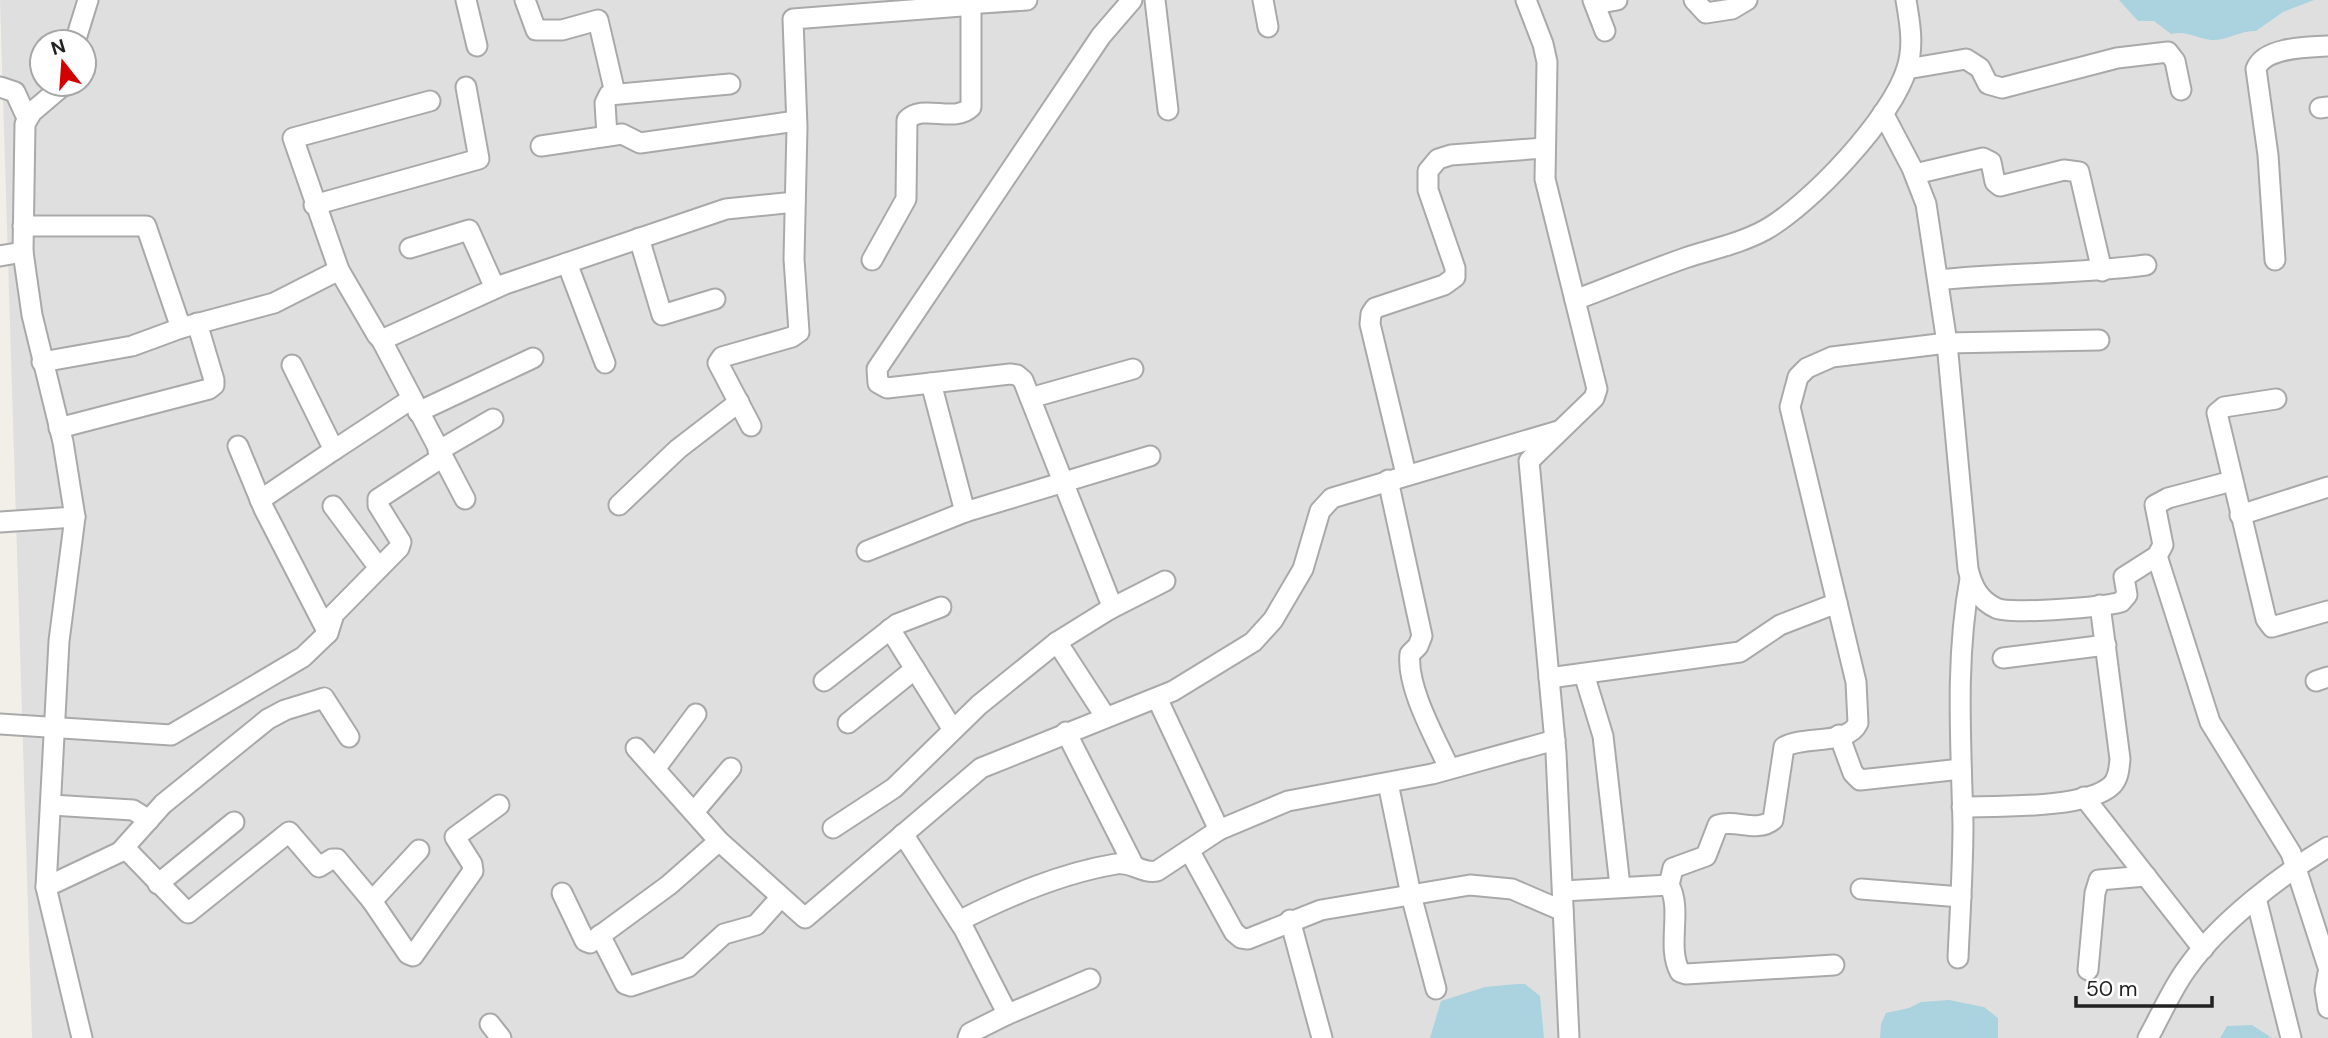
<svg xmlns="http://www.w3.org/2000/svg" width="2328" height="1038" viewBox="0 0 2328 1038" font-family="'DM Sans',sans-serif">
<style>
.residential{fill:#e0dfdf;fill-rule:evenodd}
.water{fill:#aad3df}
.lines{fill:none;stroke-linecap:round;stroke-linejoin:round}
.minor-casing{stroke:#a9a9a9;stroke-width:23}
.minor{stroke:#fff;stroke-width:19}
</style>
<rect width="100%" height="100%" fill="#f2efe9"/>
<!-- residential -->
<path class="residential" d="M0 0H2328V1038H32ZM42 42H84V84H42Z"/>
<!-- water -->
<g class="water">
<path d="M2119 0H2314L2283 12 2256 31C2240 30 2227 41 2211 40 2196 38 2186 30 2171 34L2154 21H2138Z"/>
<path d="M1517 984H1525L1540 996 1544 1038H1430L1441 1001 1485 987Z"/>
<path d="M1949 1000 1984 1007 1998 1018V1038H1880L1881 1024 1886 1013 1909 1008 1921 1002Z"/>
<path d="M2252 1025 2272 1038H2220L2227 1026Z"/>
</g>
<g class="lines">
<!-- minor casing -->
<g class="minor-casing">
<g id="minor">
<path d="M466 0 477 46"/>
<path d="M525 0 536 30H562L598 20 615 93"/>
<path d="M1155 0 1168 110"/>
<path d="M1263 0 1268 27"/>
<path d="M1526 0 1543 44 1547 62 1545 179 1597 389 1594 398 1529 461 1556 753 1569 1038"/>
<path d="M1593 0 1605 31"/>
<path d="M1694 0 1706 13 1732 9 1747 0"/>
<path d="M967 4 1027 0"/>
<path d="M1595 4 1617 0"/>
<path d="M75 42 88 0"/>
<path d="M1907 69 1966 59 1980 68 1988 84 2002 88 2117 58 2168 52 2175 61 2181 90"/>
<path d="M65 84 32 112 25 124 23 252 32 315 63 442 75 517 59 641 46 887 82 1038"/>
<path d="M0 87 15 92 27 118"/>
<path d="M2320 108 2328 107"/>
<path d="M1883 113 1912 168 1926 204 1947 343 1968 569C1972 586 1979 600 1996 608 2010 615 2104 607 2121 602L2127 595 2124 577 2157 556 2163 545 2155 505 2168 498 2232 481"/>
<path d="M607 136 605 103 609 95 730 84"/>
<path d="M541 146 622 134 640 143 796 121"/>
<path d="M1915 174 1983 158 1991 162 1995 182 2000 186 2064 170 2079 172 2102 271"/>
<path d="M314 205 479 159 466 87"/>
<path d="M23 226H146L181 328"/>
<path d="M639 238 662 315 715 299"/>
<path d="M410 248 469 230 495 288"/>
<path d="M0 256 23 252"/>
<path d="M872 260 906 199 907 120C923 103 954 124 971 107V4"/>
<path d="M2275 260 2268 155 2256 69C2264 47 2308 47 2328 46"/>
<path d="M567 263 605 363"/>
<path d="M339 270 293 138 430 101"/>
<path d="M1938 280C2007 273 2077 274 2146 265"/>
<path d="M1575 300C1612 286 1648 271 1685 258 1712 249 1739 244 1765 230 1810 205 1892 118 1907 68 1914 46 1910 23 1906 0"/>
<path d="M381 339 465 499"/>
<path d="M42 362 132 346 181 328 274 303 339 270 377 335 381 339 386 338 505 284 726 209 795 202"/>
<path d="M292 365 334 450 410 400"/>
<path d="M931 383 965 512"/>
<path d="M1030 398 1133 369"/>
<path d="M2276 399 2224 407 2217 413 2266 619 2272 627 2328 611"/>
<path d="M418 412 533 358"/>
<path d="M751 426 718 363 722 357 792 337 799 332 794 259 797 127 793 19 962 6 968 0"/>
<path d="M59 428 209 389 214 385V380L197 323"/>
<path d="M238 446 264 509 328 633"/>
<path d="M438 451 493 419"/>
<path d="M1406 474 1370 324 1371 314 1375 308 1444 285 1455 277V268L1428 190V171L1438 159 1451 155 1544 148"/>
<path d="M1388 480 1422 636 1418 646 1410 654C1406 687 1436 739 1449 768"/>
<path d="M260 500 334 450"/>
<path d="M619 505 678 449 739 402"/>
<path d="M333 506 379 568"/>
<path d="M2240 515 2328 487"/>
<path d="M0 522 75 517"/>
<path d="M867 551 965 512 1150 456"/>
<path d="M2157 556 2210 722 2291 853 2328 967"/>
<path d="M1110 609 1165 581"/>
<path d="M890 629 953 730"/>
<path d="M1057 642 1105 716"/>
<path d="M2003 658 2106 645"/>
<path d="M1584 674 1603 736 1620 886"/>
<path d="M1549 678 1740 652 1780 625 1837 603"/>
<path d="M824 681 897 624 941 607"/>
<path d="M2316 681 2328 677"/>
<path d="M1157 698 1219 830"/>
<path d="M848 723 915 669"/>
<path d="M0 724 171 735 303 657 328 633 334 614 399 548 401 542 378 505V499L441 458"/>
<path d="M1066 732 1134 866"/>
<path d="M1839 735 1853 773 1860 780 1961 769"/>
<path d="M636 748 719 841 805 918 981 768 1173 691 1253 642 1273 620 1303 569 1320 511 1332 498 1558 431"/>
<path d="M655 769 696 714"/>
<path d="M1388 783 1411 895 1436 989"/>
<path d="M2084 797 2203 949"/>
<path d="M51 805 133 810 149 820"/>
<path d="M1962 807C1996 806 2088 809 2112 785 2119 778 2119 768 2120 759L2100 605"/>
<path d="M694 812 731 768"/>
<path d="M833 828 894 788 979 705 1057 642 1110 609V601L1023 380 1017 375 1010 374 887 388 878 383 877 369 1101 36 1132 0"/>
<path d="M903 834 964 929 1006 1011V1015L970 1033 968 1038"/>
<path d="M125 848 188 913 289 832 319 867 332 859H337L372 901 408 954 413 956 473 871 472 864 455 837 499 805"/>
<path d="M1189 850 1234 932 1241 938 1248 939 1321 910 1470 885 1512 889 1563 911"/>
<path d="M158 884 234 822"/>
<path d="M1669 885 1673 868 1706 856 1718 825C1736 819 1757 833 1773 820L1784 747C1804 735 1848 746 1858 723L1856 682 1790 407 1798 377 1807 368 1832 357 1947 343 2099 340"/>
<path d="M46 887 120 852 163 804 268 719 285 710 324 698 349 737"/>
<path d="M1861 889 1961 897"/>
<path d="M1563 891 1669 885C1683 910 1666 946 1680 972L1686 974 1834 965"/>
<path d="M562 893 585 941 590 943 669 885 719 841"/>
<path d="M2256 898 2291 1038"/>
<path d="M372 901 419 850"/>
<path d="M1290 920 1322 1038"/>
<path d="M959 921C1008 896 1061 873 1116 864 1131 861 1142 874 1157 871L1219 830 1288 801 1432 774 1555 740"/>
<path d="M600 935 625 984 631 986 688 967 724 934 756 925 780 898"/>
<path d="M1958 958C1960 913 1963 868 1963 824 1961 742 1955 660 1970 579"/>
<path d="M2088 970 2095 893 2099 880 2146 876"/>
<path d="M2328 973 2325 990 2328 1008"/>
<path d="M1006 1015 1090 979"/>
<path d="M490 1024 501 1038"/>
<path d="M2148 1038C2161 1015 2172 988 2188 967 2220 922 2281 875 2328 847"/>
</g>
</g>
<!-- minor -->
<use href="#minor" class="minor"/>
</g>
<!-- north arrow -->
<g transform="translate(63 63) rotate(343)"><circle r="33" fill="#ffffff" stroke="#a7a7a7" stroke-width="2"/>
<path d="M0-5L12 26L0 18L-12 26Z" fill="#d40000"/>
<text y="-10" font-size="19" font-weight="bold" text-anchor="middle" fill="#222222">N</text>
</g>
<!-- scale -->
<path d="M2076 996v10h136v-10" fill="none" stroke="#222222" stroke-width="3.5"/>
<text x="2086" y="996" font-size="21" fill="#222222" stroke="#ffffff" stroke-width="5" paint-order="stroke">50 m</text>
</svg>
